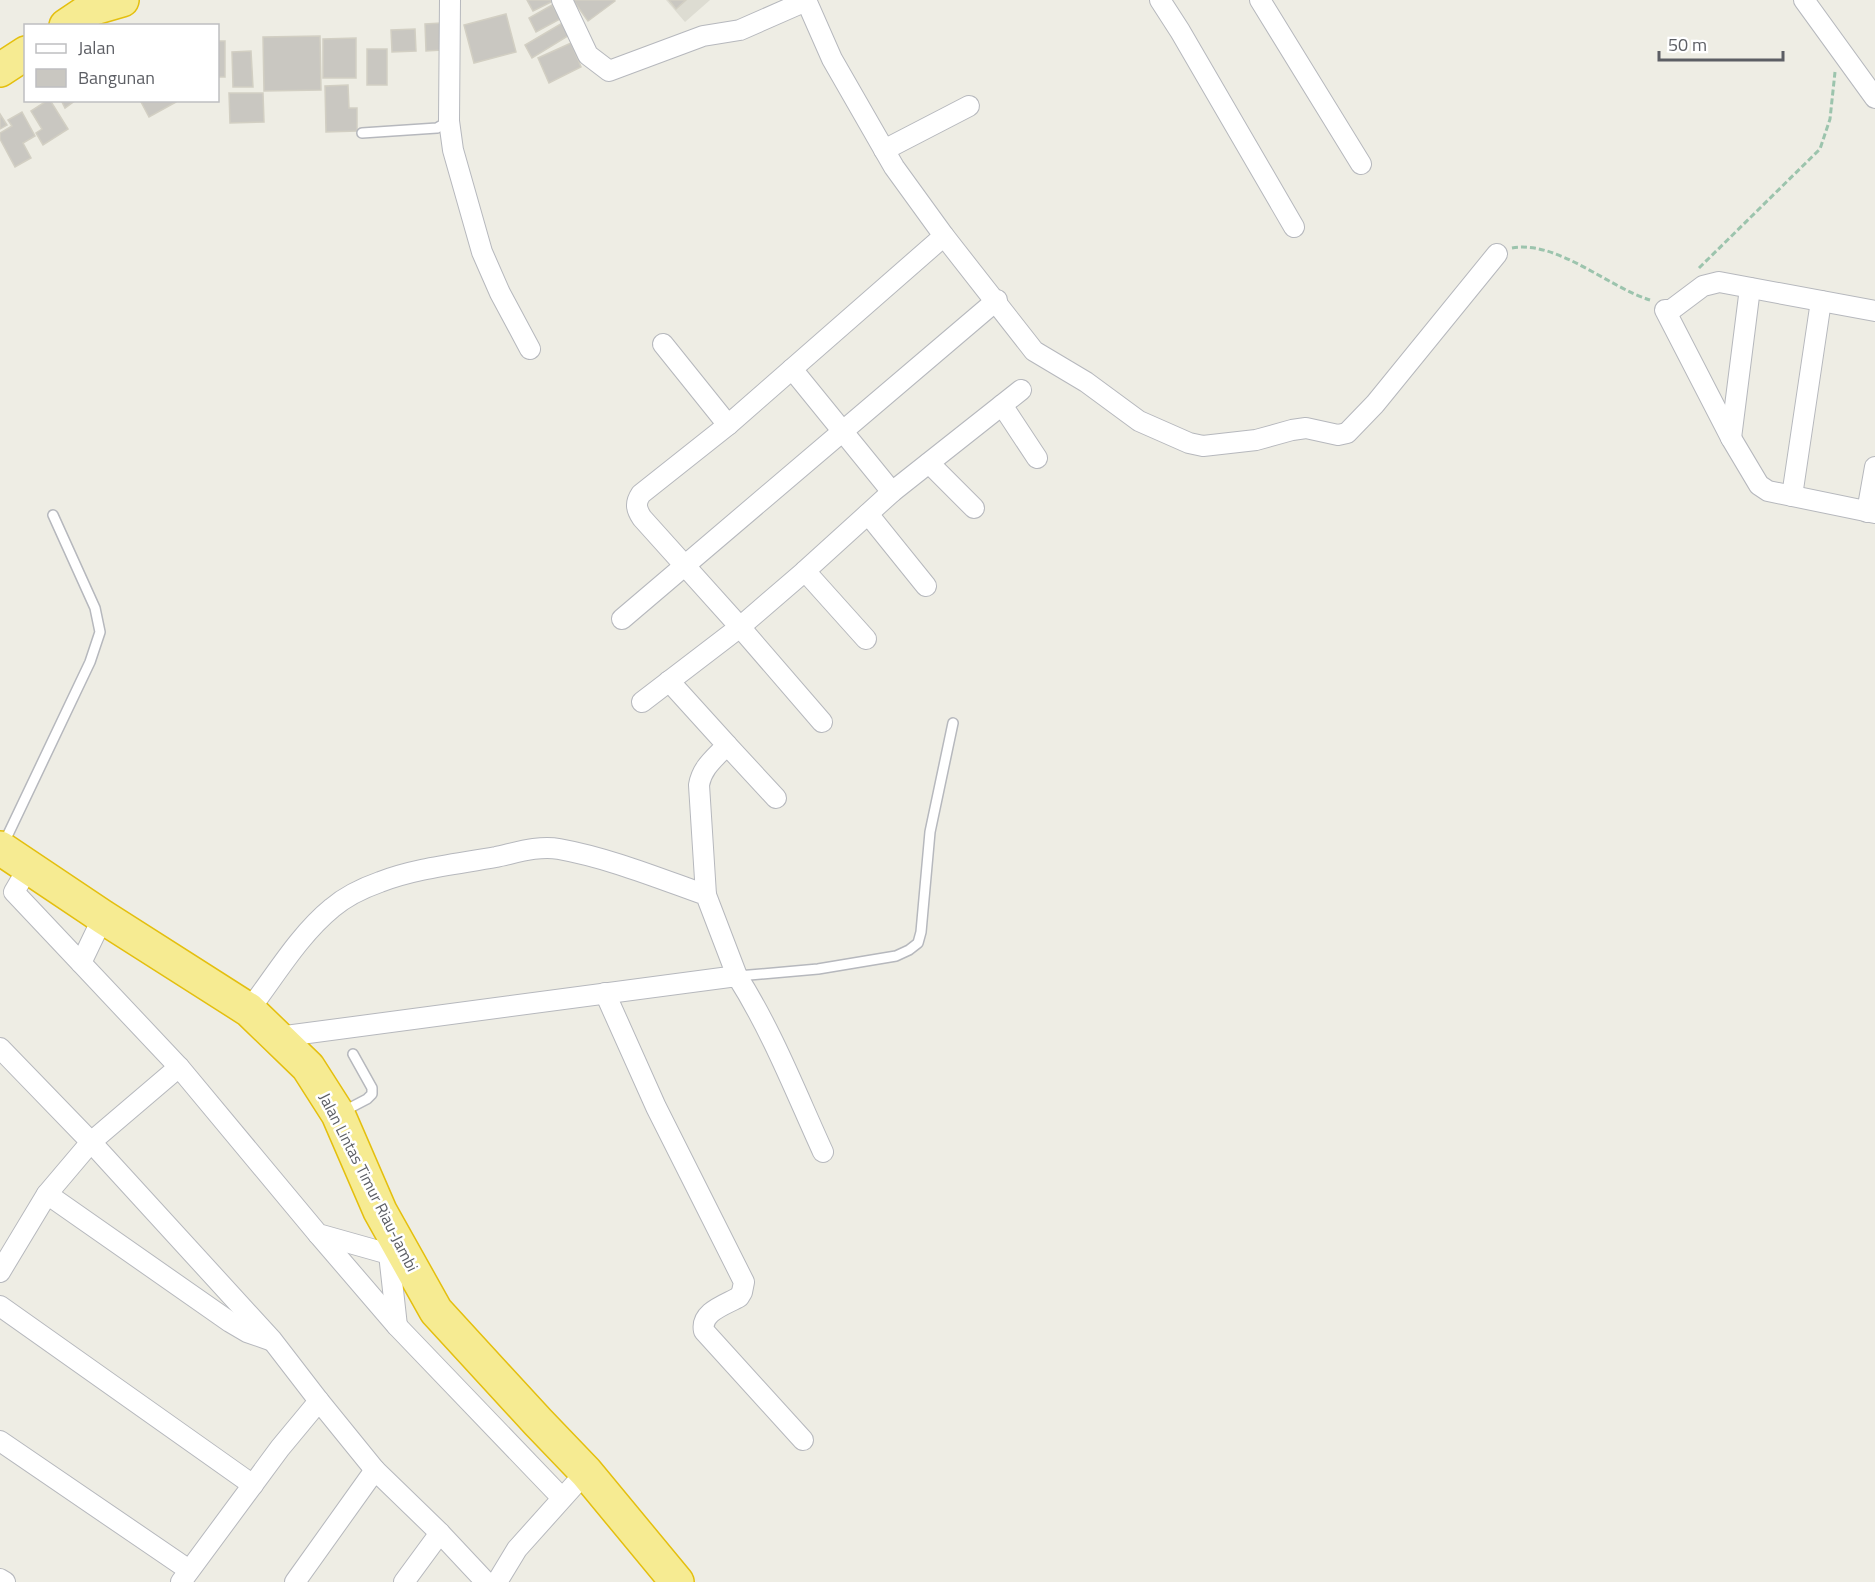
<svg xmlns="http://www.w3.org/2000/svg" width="1875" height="1582" viewBox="0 0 1875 1582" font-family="'Titillium Web',sans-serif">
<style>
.education{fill:#dddcd2}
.building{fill:#c9c7c1;stroke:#d2cfc3;stroke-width:1.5}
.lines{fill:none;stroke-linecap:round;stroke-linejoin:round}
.lane-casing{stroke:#b6b8bd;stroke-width:12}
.street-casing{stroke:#b6b8bd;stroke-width:22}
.highway-casing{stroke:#e4bf0e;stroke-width:36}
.path{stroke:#9cc4ad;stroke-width:3;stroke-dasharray:6 3;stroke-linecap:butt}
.lane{stroke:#fff;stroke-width:9}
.street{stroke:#fff;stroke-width:20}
.highway{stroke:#f6eb92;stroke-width:33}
.labels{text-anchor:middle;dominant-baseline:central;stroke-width:5;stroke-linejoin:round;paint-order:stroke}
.street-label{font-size:16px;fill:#5c5e64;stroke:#fff}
</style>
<rect width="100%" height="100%" fill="#eeede4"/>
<!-- education -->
<path class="education" d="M666 0H710L685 22Z"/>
<!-- building -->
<g class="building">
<path d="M527 0H555L533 11Z"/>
<path d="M573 0H614L615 1 588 21Z"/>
<path d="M669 0H686L676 9Z"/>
<path d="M552 5 560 19 536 32 529 18Z"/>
<path d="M506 14 516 52 474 63 464 25Z"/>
<path d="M564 22 571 34 532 58 525 45Z"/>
<path d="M441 23 442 50 426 51 425 24Z"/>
<path d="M415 29 416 51 392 52 391 30Z"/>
<path d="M320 36 321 90 264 91 263 37Z"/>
<path d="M356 38V78H323V39Z"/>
<rect x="218" y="41" width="7" height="36"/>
<path d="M571 43 581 67 549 83 538 58Z"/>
<rect x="367" y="49" width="20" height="36"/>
<path d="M251 51 253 87H233L232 52Z"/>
<path d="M348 85 349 108H357V131L326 132 325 86Z"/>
<path d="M229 93H263L264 122 230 123Z"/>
<path d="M48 100H50L68 129 43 145 36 133 42 129 31 111Z"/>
<path d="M61 100H76L65 108Z"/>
<path d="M140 100H176V102L149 117Z"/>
<path d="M22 112 35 136 23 143 31 158 15 167 0 139V133L12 126 8 120Z"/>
<path d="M0 114 7 125 0 129Z"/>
</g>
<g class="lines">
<!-- lane casing -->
<g class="lane-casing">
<g id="lane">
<path d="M362 133 437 128 449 121"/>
<path d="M3 845 90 662 100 632 95 608 53 515"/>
<path d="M738 976 818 969 896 956 909 950 918 943 921 932 930 832 953 723"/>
<path d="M344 1111 367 1099 372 1094V1088L353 1054"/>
</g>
</g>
<!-- street casing -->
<g class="street-casing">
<g id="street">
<path d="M450 0 449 121 453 150 482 252 500 293 530 349"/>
<path d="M562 0 588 55 609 71 703 36 740 30 806 1"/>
<path d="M806 0 832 59 894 167 944 236 1034 351 1086 382 1139 421 1189 443 1203 446 1256 440 1292 430 1306 428 1338 435 1347 433 1375 404 1497 254"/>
<path d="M1160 0 1180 31 1294 227"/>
<path d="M1260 0 1361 164"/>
<path d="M1804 0 1875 98"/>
<path d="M884 150 969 106"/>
<path d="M1875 311 1719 282 1703 286 1671 310H1665L1731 438 1759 485 1768 491 1875 513"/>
<path d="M663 344 728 425"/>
<path d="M792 369 892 492"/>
<path d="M1002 405 1037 458"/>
<path d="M1731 438 1750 288"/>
<path d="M929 463 974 508"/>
<path d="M1792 496 1821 301"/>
<path d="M1867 512 1875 467"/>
<path d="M868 514 926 586"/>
<path d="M805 571 866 639"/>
<path d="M622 619 997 300"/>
<path d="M669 681 727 745C715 758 702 767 699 785L706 895"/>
<path d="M642 702 740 627 805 571 892 492 1021 390"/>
<path d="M822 722 740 627 642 518C636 509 635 503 641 494L728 425 944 236"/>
<path d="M727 745 776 798"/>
<path d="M28 868 14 892 81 963"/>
<path d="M103 917 81 963 179 1067 318 1234 389 1254 399 1247"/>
<path d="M605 993 656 1107 744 1282 742 1292 739 1297C725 1305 700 1312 704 1331L803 1440"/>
<path d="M249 1010C275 976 299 935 332 908 346 896 363 888 380 882 416 868 458 864 496 857 515 853 539 845 559 849 609 858 658 878 706 895L737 976"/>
<path d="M278 1037 737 976C772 1031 796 1093 823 1152"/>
<path d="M0 1048 91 1142 272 1340 319 1401"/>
<path d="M47 1194 230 1322 247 1332 270 1340"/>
<path d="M318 1234 397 1326 562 1498"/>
<path d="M389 1254 397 1326"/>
<path d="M0 1272 47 1194 91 1142 179 1067"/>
<path d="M0 1306 253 1485"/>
<path d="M0 1441 189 1570"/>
<path d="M0 1579 5 1582"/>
<path d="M181 1582 280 1448 319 1401 375 1470"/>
<path d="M295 1582 375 1470 440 1533"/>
<path d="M404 1582 440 1533 486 1582"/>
<path d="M497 1582 517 1549 586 1472"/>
</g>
</g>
<!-- highway casing -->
<g class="highway-casing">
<g id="highway">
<path d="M66 26 91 9 122 0"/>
<path d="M0 70 26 53"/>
<path d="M0 848 103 917 249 1010 308 1067 338 1114 380 1211 436 1311 538 1422 586 1472 677 1582"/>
</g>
</g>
<!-- path -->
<g class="path">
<path d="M1512 248C1557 240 1608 287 1650 300"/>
<path d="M1699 268 1820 149 1830 119 1835 72"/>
</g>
<!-- lane -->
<use href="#lane" class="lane"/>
<!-- street -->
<use href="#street" class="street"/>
<!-- highway -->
<use href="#highway" class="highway"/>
</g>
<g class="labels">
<!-- street labels -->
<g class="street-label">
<text transform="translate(369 1182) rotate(63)">Jalan Lintas Timur Riau-Jambi</text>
</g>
</g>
<!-- legend -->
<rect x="24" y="24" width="195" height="78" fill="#ffffff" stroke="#bebfc1" stroke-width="1.5"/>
<rect x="36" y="44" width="30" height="9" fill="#ffffff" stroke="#bebfc1" stroke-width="1.5"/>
<text x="78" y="54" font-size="18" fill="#5c5e64">Jalan</text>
<rect x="36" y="69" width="30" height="18" fill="#c9c7c1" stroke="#bebfc1" stroke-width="1.5"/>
<text x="78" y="84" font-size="18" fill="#5c5e64">Bangunan</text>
<!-- scale -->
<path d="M1659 51v9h124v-9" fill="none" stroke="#5c5e64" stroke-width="3"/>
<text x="1668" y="51" font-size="18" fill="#5c5e64" stroke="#ffffff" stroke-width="4.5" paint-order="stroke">50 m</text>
</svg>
